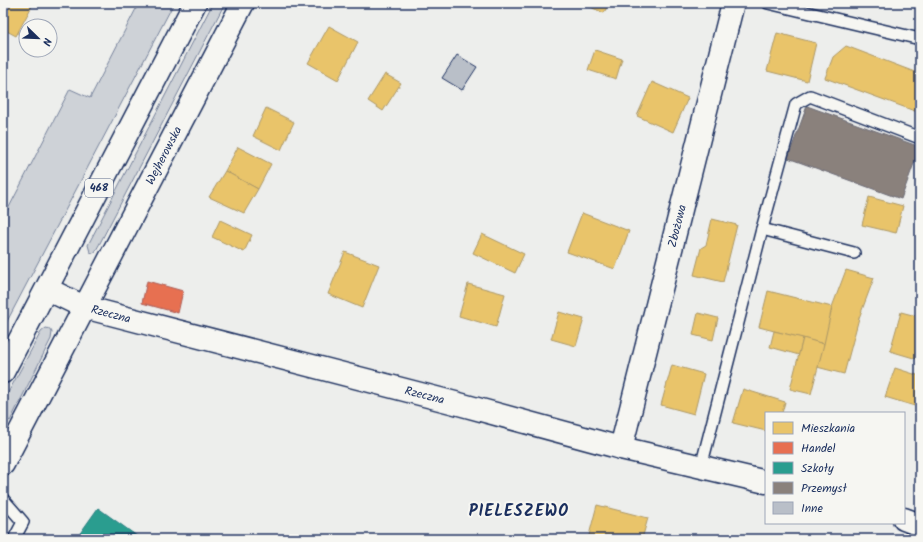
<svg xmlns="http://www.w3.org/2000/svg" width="923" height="542" viewBox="0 0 923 542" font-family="Kalam,sans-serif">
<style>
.green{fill:#ced2d7;stroke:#74809a}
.homes{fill:#e9c46a;stroke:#ab9766}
.shops{fill:#e76f51;stroke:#aa5c55}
.schools{fill:#2a9d8f;stroke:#267c80}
.industry{fill:#8a817c;stroke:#696873}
.building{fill:#b9bfc8;stroke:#1b2f5e}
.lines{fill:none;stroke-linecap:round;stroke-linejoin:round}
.service-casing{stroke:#1b2f5e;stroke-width:14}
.minor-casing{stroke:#1b2f5e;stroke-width:25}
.primary-casing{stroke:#1b2f5e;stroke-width:25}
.service{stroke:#f6f6f2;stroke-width:11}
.minor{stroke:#f6f6f2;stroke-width:22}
.primary{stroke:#f6f6f2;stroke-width:22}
.labels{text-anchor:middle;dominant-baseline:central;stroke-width:4;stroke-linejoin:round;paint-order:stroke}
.shield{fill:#f6f6f2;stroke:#5d6b8a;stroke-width:1}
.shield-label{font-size:11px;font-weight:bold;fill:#1b2f5e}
.street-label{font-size:12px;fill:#1b2f5e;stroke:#f6f6f2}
.district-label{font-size:16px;font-weight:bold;letter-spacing:1px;fill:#1b2f5e;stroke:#f6f6f2}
</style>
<rect width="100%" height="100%" fill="#edeeec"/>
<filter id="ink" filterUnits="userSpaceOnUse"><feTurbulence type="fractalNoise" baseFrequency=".025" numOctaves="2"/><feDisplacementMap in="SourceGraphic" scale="8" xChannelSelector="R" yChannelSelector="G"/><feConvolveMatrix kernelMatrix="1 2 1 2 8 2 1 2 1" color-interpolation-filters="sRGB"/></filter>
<g filter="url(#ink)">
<!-- green -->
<g class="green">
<path d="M139 3H174L3 329V259L4 256 3 255V219L70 89 90 98Z"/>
<path d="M213 3H225L100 243 95 252 93 253 90 252 88 245Z"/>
<path d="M46 328 50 329 52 332 51 339 10 421 3 417V402L41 332Z"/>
</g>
<!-- homes -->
<g class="homes">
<path d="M3 3 33 4 16 36 3 29Z"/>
<path d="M581 3H609L604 13Z"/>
<path d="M329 26 358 42 338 80 308 63Z"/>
<path d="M777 33 816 43 807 81 767 71Z"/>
<path d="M846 46 920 74V113L825 78 833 57Z"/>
<path d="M595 50 622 59 616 79 588 70Z"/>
<path d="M385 74 401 83 383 111 368 101Z"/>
<path d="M652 82 688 98 673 132 637 116Z"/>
<path d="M266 108 294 122 281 150 253 136Z"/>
<path d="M238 147 271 164 258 189 225 171Z"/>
<path d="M225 171 258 189 244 213 209 197Z"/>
<path d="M869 197 903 206 896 233 862 225Z"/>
<path d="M582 213 629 231 615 269 567 252Z"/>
<path d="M712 219 737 225 723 282 694 275 701 248 706 245Z"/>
<path d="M220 220 252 235 244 252 212 237Z"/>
<path d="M482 234 524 254 515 273 473 253Z"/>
<path d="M345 252 379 265 362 308 328 294Z"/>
<path d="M846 270 874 278 859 318 844 374 817 367 832 307Z"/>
<path d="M468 284 505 294 496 327 459 316Z"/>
<path d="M768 291 832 307 824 344 759 327Z"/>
<path d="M559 312 584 319 576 346 551 339Z"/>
<path d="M901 312 920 317 916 335 920 336V349L917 359 890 351Z"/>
<path d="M698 313 718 318 713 340 693 335Z"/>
<path d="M774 331 803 338 799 355 770 347Z"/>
<path d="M803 338 824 344 811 394 790 389Z"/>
<path d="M672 365 704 374 694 414 661 405Z"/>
<path d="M895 368 920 376V400L918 407 885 397Z"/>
<path d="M743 389 785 402 782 413H766V431L733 423Z"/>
<path d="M597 505 648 518 642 539H588Z"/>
</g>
<!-- shops -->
<path class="shops" d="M147 281 183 291 178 313 142 303Z"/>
<!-- schools -->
<path class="schools" d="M98 508 141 539H76Z"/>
<!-- industry -->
<path class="industry" d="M807 106 920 147 901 199 788 158Z"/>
<!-- building -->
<path class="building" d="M457 55 477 67 462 90 442 78Z"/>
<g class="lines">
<!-- service casing -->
<g class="service-casing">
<g id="service">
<path d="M768 3 920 39"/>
<path d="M762 229 854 253"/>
<path d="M701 467 762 229 796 104 810 96 920 138"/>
<path d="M3 499 23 522 14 539"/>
</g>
</g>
<!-- minor casing -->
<g class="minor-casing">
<g id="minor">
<path id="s1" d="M47 289 84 307 459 404 621 448 766 482"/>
<path id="s2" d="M621 448 733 3"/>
<path d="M904 519 920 525"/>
</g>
</g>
<!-- primary casing -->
<g class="primary-casing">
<g id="primary">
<path d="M3 372 195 3"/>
<path id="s3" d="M3 464 243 3"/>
</g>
</g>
<!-- service -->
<use href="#service" class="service"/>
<!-- minor -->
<use href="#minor" class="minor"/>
<!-- primary -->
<use href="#primary" class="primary"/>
</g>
</g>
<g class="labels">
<!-- shield labels -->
<rect class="shield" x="85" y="179" width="28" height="18" rx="3"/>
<g class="shield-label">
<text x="99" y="188">468</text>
</g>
<!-- street labels -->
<g class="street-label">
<text stroke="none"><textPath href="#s3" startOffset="348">Wejherowska</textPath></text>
<text stroke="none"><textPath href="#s2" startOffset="229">Zbożowa</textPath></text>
<text stroke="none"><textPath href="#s1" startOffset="69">Rzeczna</textPath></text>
<text stroke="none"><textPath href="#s1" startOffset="393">Rzeczna</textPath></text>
</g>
<!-- district labels -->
<g class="district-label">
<text x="519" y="511">PIELESZEWO</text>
</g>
</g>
<!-- margin -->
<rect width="923" height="542" fill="none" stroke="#f6f6f2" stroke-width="16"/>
<rect x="8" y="8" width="907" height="526" fill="none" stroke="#1b2f5e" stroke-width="1.5" filter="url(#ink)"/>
<!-- legend -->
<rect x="765" y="412" width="140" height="112" fill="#f6f6f2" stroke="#9ea6b7"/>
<rect x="773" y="422" width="20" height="12" fill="#e9c46a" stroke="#9ea6b7"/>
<text x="801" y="432" font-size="12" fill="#1b2f5e">Mieszkania</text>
<rect x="773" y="442" width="20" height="12" fill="#e76f51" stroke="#9ea6b7"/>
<text x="801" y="452" font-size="12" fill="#1b2f5e">Handel</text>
<rect x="773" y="462" width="20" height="12" fill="#2a9d8f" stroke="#9ea6b7"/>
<text x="801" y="472" font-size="12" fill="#1b2f5e">Szkoły</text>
<rect x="773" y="482" width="20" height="12" fill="#8a817c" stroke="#9ea6b7"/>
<text x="801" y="492" font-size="12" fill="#1b2f5e">Przemysł</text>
<rect x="773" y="502" width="20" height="12" fill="#b9bfc8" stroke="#9ea6b7"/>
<text x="801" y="512" font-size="12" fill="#1b2f5e">Inne</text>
<!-- north arrow -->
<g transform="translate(38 38) rotate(113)"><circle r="19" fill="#f6f6f2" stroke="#9ea6b7"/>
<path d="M0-3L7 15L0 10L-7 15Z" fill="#1b2f5e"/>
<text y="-6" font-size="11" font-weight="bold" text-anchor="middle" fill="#1b2f5e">N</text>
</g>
</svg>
